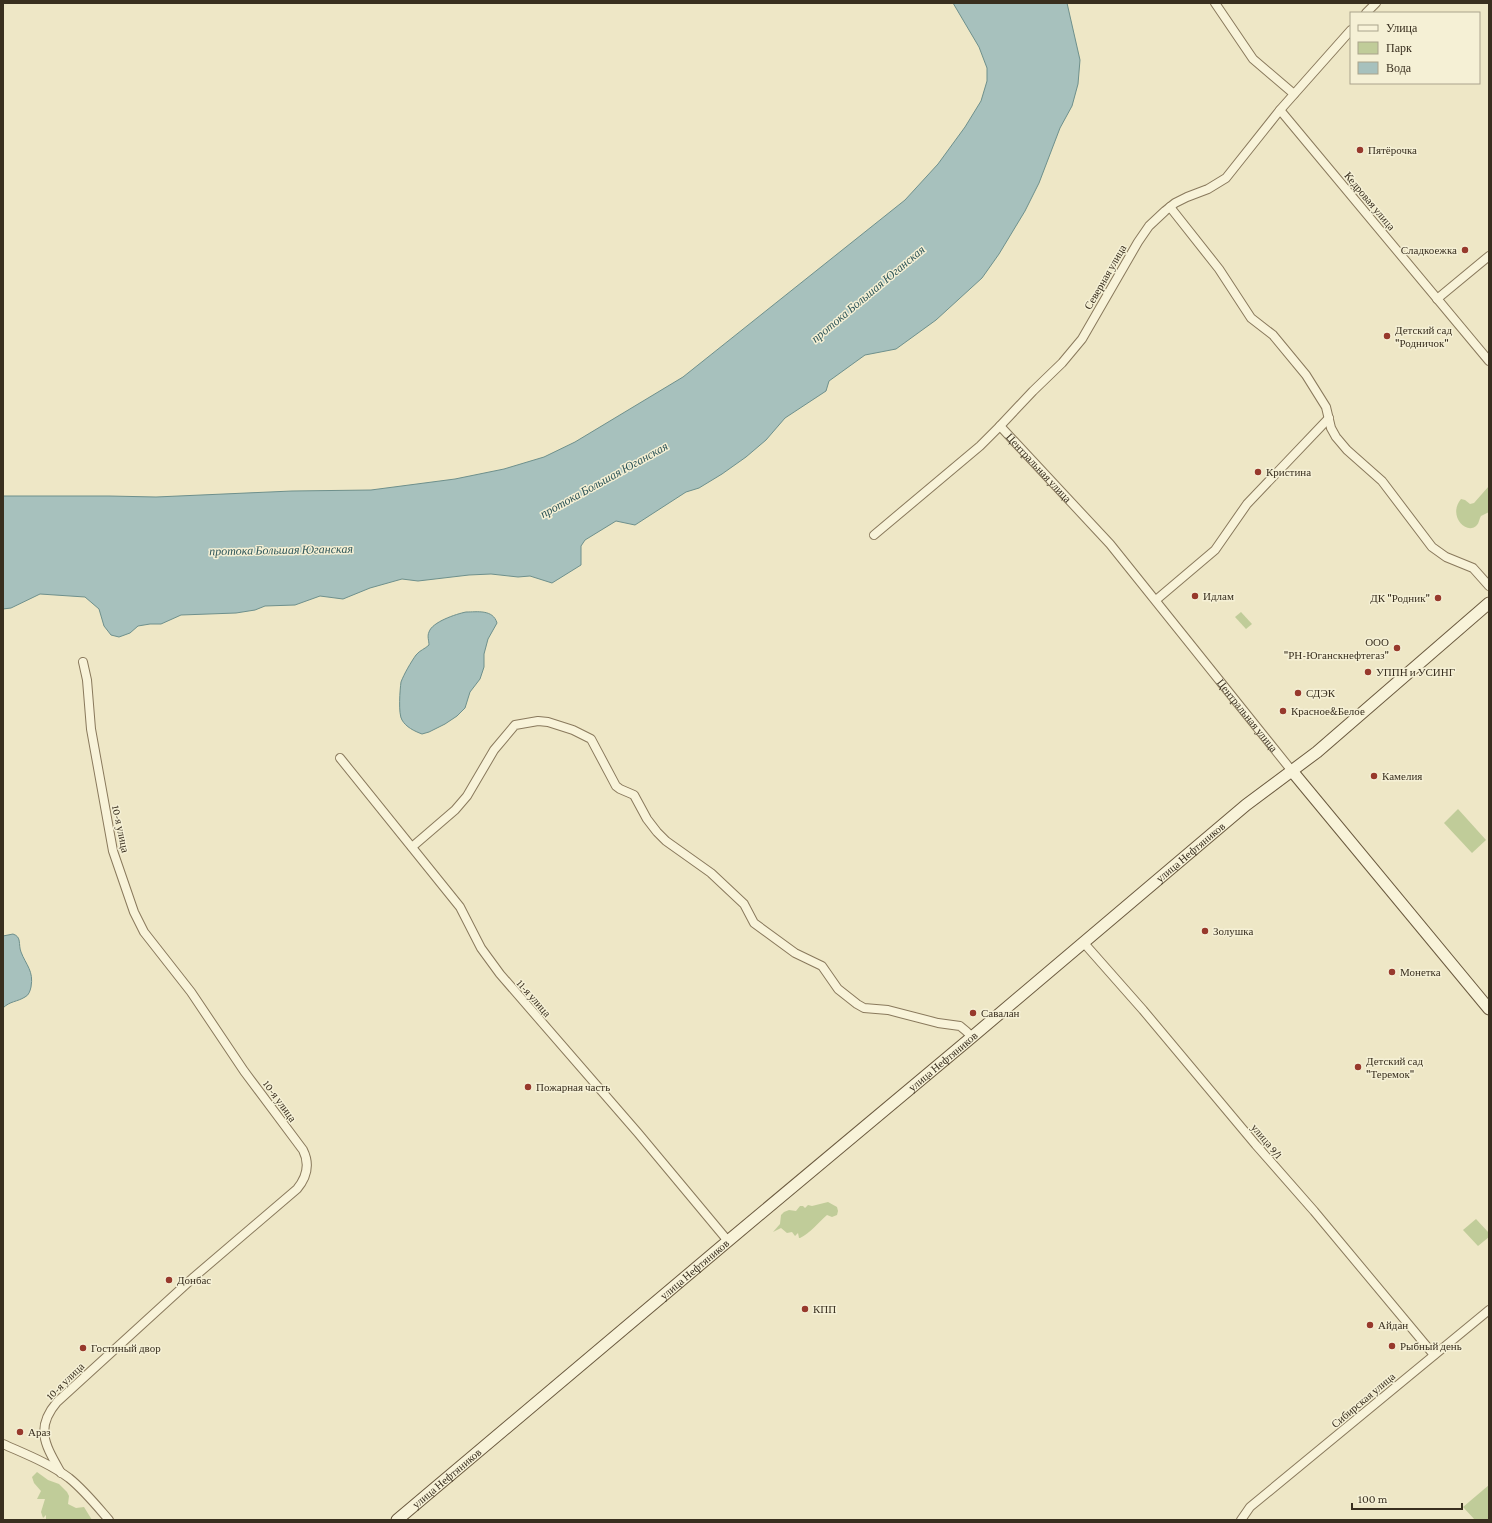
<svg xmlns="http://www.w3.org/2000/svg" width="1492" height="1523" viewBox="0 0 1492 1523" font-family="'Crimson Pro',serif">
<style>
.green{fill:#c0cc99}
.water{fill:#a7c1bd;stroke:#6e908c}
.lines{fill:none;stroke-linecap:round;stroke-linejoin:round}
.street-casing{stroke:#89795c;stroke-width:10}
.secondary-casing{stroke:#6b5a3f;stroke-width:13}
.street{stroke:#f8f3d9;stroke-width:8}
.secondary{stroke:#f8f3d9;stroke-width:11}
.poi-dot{fill:#97392c;stroke:#f5f0d5;stroke-width:1.5}
.labels{text-anchor:middle;dominant-baseline:central;stroke-width:3;stroke-linejoin:round;paint-order:stroke}
.poi-label{font-size:11px;fill:#392f1f;stroke:#f5f0d5;text-anchor:start}
.street-label{font-size:11px;fill:#392f1f;stroke:#f5f0d5}
.water-label{font-size:12px;font-style:italic;fill:#2f5659;stroke:#f5f0d5}
</style>
<rect width="100%" height="100%" fill="#eee7c6"/>
<!-- green -->
<g class="green">
<path d="M1489 486V512L1481 516C1479 519 1479 523 1477 525 1467 536 1447 516 1461 499L1465 500 1470 504 1474 503Z"/>
<path d="M1241 612 1252 624 1246 629 1235 617Z"/>
<path d="M1458 809 1486 840 1472 853 1444 823Z"/>
<path d="M828 1202 837 1207 838 1211 837 1215 832 1217 827 1215C818 1223 810 1233 800 1238H799L798 1233 795 1236 792 1232 787 1233 781 1228 773 1232 780 1224 781 1215 784 1212 789 1210 796 1211 800 1206H803L805 1208 808 1205 812 1206Z"/>
<path d="M1476 1219 1489 1233V1237L1478 1246 1463 1230Z"/>
<path d="M37 1472 48 1480 59 1484 67 1492 69 1496 68 1504 76 1508 84 1507 92 1520H46V1515L43 1518 41 1512 45 1499H37L41 1491 34 1483 32 1477Z"/>
<path d="M1489 1485V1518L1487 1520H1475L1463 1507Z"/>
</g>
<!-- water -->
<g class="water">
<path d="M953 3H1067L1080 60 1078 84 1072 106 1060 128 1039 183 1025 211 999 254 982 278 936 320 896 349 865 355 829 381 826 391 785 418 766 440 746 457 722 474 699 488 686 492 635 525 616 521 585 540 581 546V565L552 583 530 576 518 577 491 574 469 575 418 581 402 579 370 588 343 599 320 596 295 605 265 606 255 610 236 613 181 615 161 624H150L138 626 130 633 119 637 111 635 104 626 99 609 85 597 40 594 11 608 3 609V496H109L156 497 292 491 371 490 455 479 504 469 544 457 575 442 683 377 905 200 938 164 965 127 981 101 987 81V68L979 47Z"/>
<path d="M466 612C477 612 493 609 497 623L488 639 484 654V667L480 679 470 692 465 708 457 716 445 724 429 732 422 734C414 731 406 727 402 720 398 714 400 689 401 682 404 674 411 662 416 655 420 650 425 649 429 645 429 641 427 636 429 632 432 622 456 614 466 612Z"/>
<path d="M13 934C22 937 18 944 21 952 26 965 34 971 31 987 30 991 29 995 25 997 17 1002 10 1001 3 1008V936Z"/>
</g>
<g class="lines">
<!-- street casing -->
<g class="street-casing">
<g id="street">
<path d="M1215 3 1253 59 1294 94"/>
<path d="M1366 13 1376 3"/>
<path d="M1280 110 1489 361"/>
<path d="M1170 207 1219 269 1251 318 1273 335 1306 375 1326 407 1331 428 1336 437 1347 450 1382 481 1432 547 1446 557 1473 568 1489 586"/>
<path d="M1437 299 1489 256"/>
<path id="s1" d="M1000 426 1110 544 1292 771"/>
<path d="M874 535 980 446 1000 426 1033 391 1062 363 1082 339 1138 242 1149 226 1165 211 1175 203 1187 197 1208 189 1226 178 1280 110 1351 30"/>
<path d="M1156 600 1215 550 1247 504 1329 418"/>
<path d="M340 758 460 907 481 948 500 974 638 1133 728 1241"/>
<path d="M412 847 455 810 467 796 494 750 515 725 538 721 548 722 573 730 591 739 616 786 620 789 634 795 647 819 657 832 666 841 711 873 744 904 754 923 795 953 822 966 838 989 857 1004 864 1008 888 1010 938 1023 960 1026 966 1031 972 1037"/>
<path d="M1083 942 1143 1010 1256 1145 1314 1211 1434 1355"/>
<path d="M3 1444C25 1454 49 1463 69 1478 84 1490 96 1505 109 1520"/>
<path d="M61 1473C46 1446 34 1429 57 1402L194 1277 297 1189C307 1177 310 1164 303 1150L244 1071 191 992 144 932 134 912 113 851 91 729 87 680 83 662"/>
<path d="M1241 1520 1250 1507 1489 1310"/>
</g>
</g>
<!-- secondary casing -->
<g class="secondary-casing">
<g id="secondary">
<path d="M1292 771 1489 1009"/>
<path id="s2" d="M397 1520 728 1241 972 1037 1246 805 1317 752 1489 603"/>
</g>
</g>
<!-- street -->
<use href="#street" class="street"/>
<!-- secondary -->
<use href="#secondary" class="secondary"/>
</g>
<!-- markers -->
<g class="poi-dot">
<circle cx="1360" cy="150" r="4"/>
<circle cx="1465" cy="250" r="4"/>
<circle cx="1387" cy="336" r="4"/>
<circle cx="1258" cy="472" r="4"/>
<circle cx="1195" cy="596" r="4"/>
<circle cx="1438" cy="598" r="4"/>
<circle cx="1397" cy="648" r="4"/>
<circle cx="1368" cy="672" r="4"/>
<circle cx="1298" cy="693" r="4"/>
<circle cx="1283" cy="711" r="4"/>
<circle cx="1374" cy="776" r="4"/>
<circle cx="1205" cy="931" r="4"/>
<circle cx="1392" cy="972" r="4"/>
<circle cx="973" cy="1013" r="4"/>
<circle cx="1358" cy="1067" r="4"/>
<circle cx="528" cy="1087" r="4"/>
<circle cx="169" cy="1280" r="4"/>
<circle cx="805" cy="1309" r="4"/>
<circle cx="1370" cy="1325" r="4"/>
<circle cx="1392" cy="1346" r="4"/>
<circle cx="83" cy="1348" r="4"/>
<circle cx="20" cy="1432" r="4"/>
</g>
<g class="labels">
<!-- poi labels -->
<g class="poi-label">
<text x="1368" y="150">Пятёрочка</text>
<text x="1457" y="250" text-anchor="end">Сладкоежка</text>
<text x="1395" y="330">Детский сад<tspan x="1395" dy="13">"Родничок"</tspan></text>
<text x="1266" y="472">Кристина</text>
<text x="1203" y="596">Идлам</text>
<text x="1430" y="598" text-anchor="end">ДК "Родник"</text>
<text x="1389" y="642" text-anchor="end">ООО<tspan x="1389" dy="13">"РН-Юганскнефтегаз"</tspan></text>
<text x="1376" y="672">УППН и УСИНГ</text>
<text x="1306" y="693">СДЭК</text>
<text x="1291" y="711">Красное&amp;Белое</text>
<text x="1382" y="776">Камелия</text>
<text x="1213" y="931">Золушка</text>
<text x="1400" y="972">Монетка</text>
<text x="981" y="1013">Савалан</text>
<text x="1366" y="1061">Детский сад<tspan x="1366" dy="13">"Теремок"</tspan></text>
<text x="536" y="1087">Пожарная часть</text>
<text x="177" y="1280">Донбас</text>
<text x="813" y="1309">КПП</text>
<text x="1378" y="1325">Айдан</text>
<text x="1400" y="1346">Рыбный день</text>
<text x="91" y="1348">Гостиный двор</text>
<text x="28" y="1432">Араз</text>
</g>
<!-- street labels -->
<g class="street-label">
<text transform="translate(1370 201) rotate(50)">Кедровая улица</text>
<text transform="translate(1105 277) rotate(-60)">Северная улица</text>
<text stroke="none"><textPath href="#s1" startOffset="57">Центральная улица</textPath></text>
<text stroke="none"><textPath href="#s1" startOffset="381">Центральная улица</textPath></text>
<text transform="translate(121 829) rotate(78)">10-я улица</text>
<text stroke="none"><textPath href="#s2" startOffset="1037">улица Нефтяников</textPath></text>
<text transform="translate(534 998) rotate(49)">11-я улица</text>
<text stroke="none"><textPath href="#s2" startOffset="713">улица Нефтяников</textPath></text>
<text transform="translate(280 1101) rotate(54)">10-я улица</text>
<text transform="translate(1267 1141) rotate(50)">улица 9/1</text>
<text stroke="none"><textPath href="#s2" startOffset="389">улица Нефтяников</textPath></text>
<text transform="translate(65 1381) rotate(-44)">10-я улица</text>
<text transform="translate(1363 1400) rotate(-40)">Сибирская улица</text>
<text stroke="none"><textPath href="#s2" startOffset="65">улица Нефтяников</textPath></text>
</g>
<!-- water labels -->
<g class="water-label">
<text transform="translate(868 294) rotate(-40)">протока Большая Юганская</text>
<text transform="translate(604 480) rotate(-29)">протока Большая Юганская</text>
<text transform="translate(281 550) rotate(-1)">протока Большая Юганская</text>
</g>
</g>
<!-- border -->
<rect width="1492" height="1523" fill="none" stroke="#392f1f" stroke-width="8"/>
<!-- legend -->
<rect x="1350" y="12" width="130" height="72" fill="#f5f0d5" stroke="#aaa38c"/>
<rect x="1358" y="25" width="20" height="6" fill="#f8f3d9" stroke="#aaa38c"/>
<text x="1386" y="32" font-size="12" fill="#392f1f">Улица</text>
<rect x="1358" y="42" width="20" height="12" fill="#c0cc99" stroke="#aaa38c"/>
<text x="1386" y="52" font-size="12" fill="#392f1f">Парк</text>
<rect x="1358" y="62" width="20" height="12" fill="#a7c1bd" stroke="#aaa38c"/>
<text x="1386" y="72" font-size="12" fill="#392f1f">Вода</text>
<!-- scale -->
<path d="M1352 1503v6h110v-6" fill="none" stroke="#392f1f" stroke-width="2"/>
<text x="1358" y="1503" font-size="12" fill="#392f1f" stroke="#f5f0d5" stroke-width="3" paint-order="stroke">100 m</text>
</svg>
